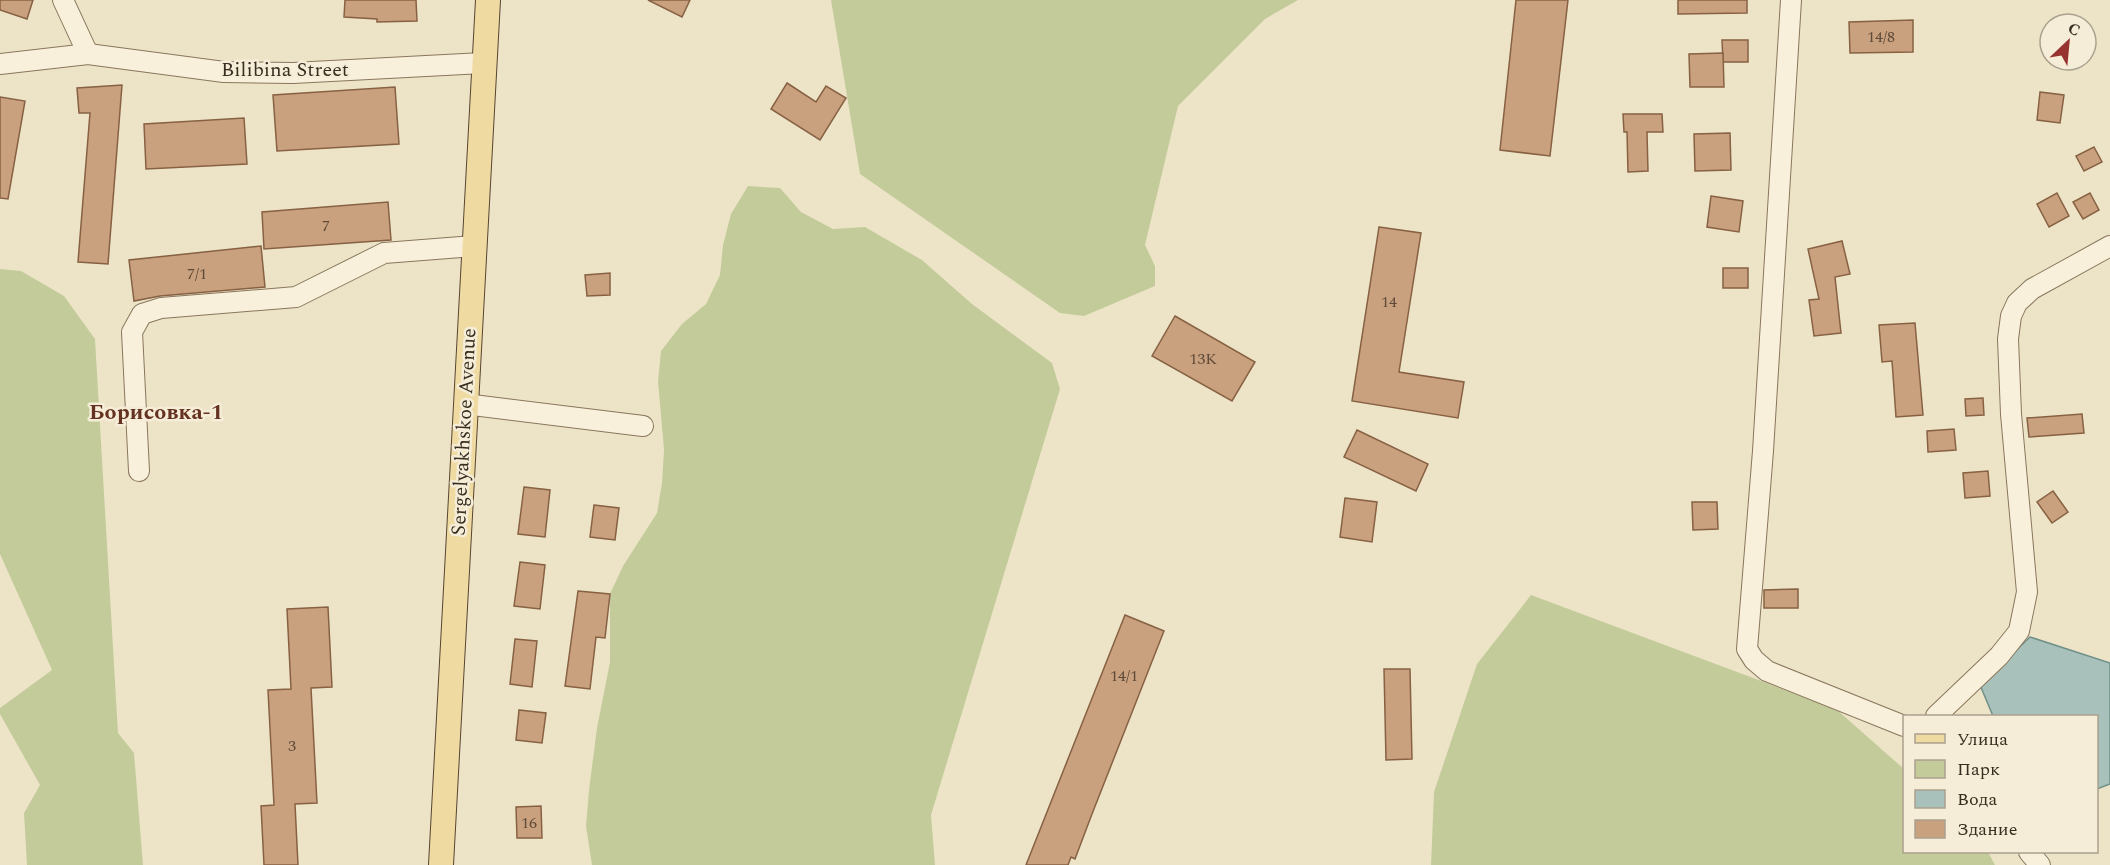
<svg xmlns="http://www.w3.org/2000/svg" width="2110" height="865" viewBox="0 0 2110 865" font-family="Spectral,serif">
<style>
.green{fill:#c4cb9b}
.water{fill:#a8c1bb;stroke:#6f9089;stroke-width:1.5}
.building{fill:#caa17e;stroke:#876143;stroke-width:1.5}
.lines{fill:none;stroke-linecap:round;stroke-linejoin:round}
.minor-casing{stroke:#89765d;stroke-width:22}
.major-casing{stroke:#574431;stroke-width:26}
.minor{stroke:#f8f0db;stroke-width:20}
.major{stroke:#efdaa1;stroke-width:24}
.labels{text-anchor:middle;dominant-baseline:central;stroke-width:5;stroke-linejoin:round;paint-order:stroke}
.number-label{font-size:16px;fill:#5d4a38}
.street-label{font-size:20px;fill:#392d20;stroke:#f5edd7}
.quarter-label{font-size:22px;font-weight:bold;fill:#653221;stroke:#f5edd7}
</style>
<rect width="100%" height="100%" fill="#ede4c7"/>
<!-- green -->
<g class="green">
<path d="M831 0H1298L1265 19 1178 106 1145 245 1155 266V286L1084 316 1060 313 860 174Z"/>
<path d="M748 186 780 188 801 212 833 229 865 227 922 260 972 304 1052 363 1060 389 931 815 935 865H592L586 826 589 790 597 728 610 662V594L623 566 657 513 662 483 664 450 658 381 661 351 682 324 706 304 720 275 723 245 731 214Z"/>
<path d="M0 269 21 271 64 296 95 339 118 733 134 753 143 865H27L24 813 40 785 0 714V708L52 670 0 554Z"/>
<path d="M1531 595 1836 709 1904 769V852H1988L1995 865H1431L1434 792 1477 664Z"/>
</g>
<!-- water -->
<path class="water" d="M2030 637 2110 663V784L2097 789 2096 716H1993L1980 685Z"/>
<!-- building -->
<g class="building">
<path d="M0 0H33L27 19 0 10Z"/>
<path d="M345 0H416L417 21 377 22V19L344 17Z"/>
<path d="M648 0H690L682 17Z"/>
<path d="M1516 0H1568L1550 156 1500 150Z"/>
<path d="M1678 0H1747V13L1678 14Z"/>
<path d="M1913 20V52L1850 53 1849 22Z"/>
<path d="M1722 40H1748V62H1723Z"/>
<path d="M1723 53 1724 87H1690L1689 54Z"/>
<path d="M787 83 816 102 826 86 846 98 820 140 771 109Z"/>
<path d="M122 85 108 264 78 262 90 113H79L77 88Z"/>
<path d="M395 87 399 144 277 151 273 95Z"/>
<path d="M2040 92 2064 95 2060 123 2037 120Z"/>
<path d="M0 97 25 101 8 199 0 198Z"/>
<path d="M1623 114H1662L1663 132H1647L1648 171 1628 172 1627 132H1624Z"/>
<path d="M244 118 247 164 146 169 144 124Z"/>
<path d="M1730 133 1731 170 1695 171 1694 134Z"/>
<path d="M2094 147 2102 162 2084 171 2076 156Z"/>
<path d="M2057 193 2069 216 2049 227 2037 204Z"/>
<path d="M2090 193 2099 210 2083 219 2073 202Z"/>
<path d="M1711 196 1743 201 1739 232 1707 227Z"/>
<path d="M388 202 391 240 264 249 262 212Z"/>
<path d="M1379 227 1421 233 1399 372 1464 382 1458 418 1352 401Z"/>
<path d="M1842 241 1850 274 1835 277 1841 333 1814 336 1809 300 1819 299 1808 249Z"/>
<path d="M261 246 265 287 160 296 134 301 129 260Z"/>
<rect x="1723" y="268" width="25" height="20"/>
<path d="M610 273V295L587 296 585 275Z"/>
<path d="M1175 316 1255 362 1232 401 1152 356Z"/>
<path d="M1915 323 1923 415 1896 417 1892 361 1882 362 1879 325Z"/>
<path d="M1983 398 1984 415 1966 416 1965 399Z"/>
<path d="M2082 414 2084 433 2029 437 2027 418Z"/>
<path d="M1954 429 1956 450 1928 452 1927 431Z"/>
<path d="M1357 430 1428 464 1416 491 1344 457Z"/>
<path d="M1988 471 1990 496 1965 498 1963 473Z"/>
<path d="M524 487 550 490 545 537 518 534Z"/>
<path d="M2053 491 2068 512 2052 523 2037 502Z"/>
<path d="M1345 498 1377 502 1372 542 1340 537Z"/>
<path d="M1692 502H1717L1718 529 1693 530Z"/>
<path d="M594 505 619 508 615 540 590 537Z"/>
<path d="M520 562 545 565 540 609 514 606Z"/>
<path d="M1798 589V608H1764V590Z"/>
<path d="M578 591 610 594 605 638 596 637 590 689 565 686Z"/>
<path d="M328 607 332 687 311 688 317 803 295 804 298 865H264L261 806 274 805 268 690 291 689 287 609Z"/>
<path d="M1125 615 1164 631 1092 814 1075 859 1071 857 1068 865H1026Z"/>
<path d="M515 639 537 641 532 687 510 684Z"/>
<path d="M1384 669H1410L1412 759 1386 760Z"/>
<path d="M519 710 546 713 542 743 516 740Z"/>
<path d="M541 806 542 838H517L516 807Z"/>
</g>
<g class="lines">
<!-- minor casing -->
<g class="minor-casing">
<g id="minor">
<path d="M63 0 88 54"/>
<path d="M1791 0 1763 451 1747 649 1754 660 1767 671 1904 726"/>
<path d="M0 64 88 54 224 72 293 73 483 63"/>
<path d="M465 404 643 426"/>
<path d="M139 471 132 332 142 314 161 308 296 297 384 253 474 246"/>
<path d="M1936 716 1999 656 2019 631 2027 592 2011 414 2008 339 2011 316 2017 303 2032 289 2110 246"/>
<path d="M2029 852 2040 865"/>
</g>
</g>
<!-- major casing -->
<g class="major-casing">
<path id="major" d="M441 865 488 0"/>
</g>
<!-- minor -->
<use href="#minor" class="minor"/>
<!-- major -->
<use href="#major" class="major"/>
</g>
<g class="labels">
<!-- number labels -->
<g class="number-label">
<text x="1881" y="37">14/8</text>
<text x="326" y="226">7</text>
<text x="197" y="274">7/1</text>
<text x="1389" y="302">14</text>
<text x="1203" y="359">13К</text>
<text x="1124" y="676">14/1</text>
<text x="292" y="746">3</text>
<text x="529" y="823">16</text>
</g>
<!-- street labels -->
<g class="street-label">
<text x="285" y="70">Bilibina Street</text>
<text transform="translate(464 432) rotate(-87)">Sergelyakhskoe Avenue</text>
</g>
<!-- quarter labels -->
<g class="quarter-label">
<text x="156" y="412">Борисовка-1</text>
</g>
</g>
<!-- legend -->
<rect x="1903" y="715" width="195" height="138" fill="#f5edd7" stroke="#aaa08e" stroke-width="1.5"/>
<rect x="1915" y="734" width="30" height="9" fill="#efdaa1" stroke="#aaa08e" stroke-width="1.5"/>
<text x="1957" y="745" font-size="18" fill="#392d20">Улица</text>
<rect x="1915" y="760" width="30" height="18" fill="#c4cb9b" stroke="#aaa08e" stroke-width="1.5"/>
<text x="1957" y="775" font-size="18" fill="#392d20">Парк</text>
<rect x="1915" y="790" width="30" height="18" fill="#a8c1bb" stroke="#aaa08e" stroke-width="1.5"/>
<text x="1957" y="805" font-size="18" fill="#392d20">Вода</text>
<rect x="1915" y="820" width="30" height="18" fill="#caa17e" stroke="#aaa08e" stroke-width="1.5"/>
<text x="1957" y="835" font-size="18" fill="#392d20">Здание</text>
<!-- north arrow -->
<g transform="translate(2068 42) rotate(26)"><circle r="28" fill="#f5edd7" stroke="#aaa08e" stroke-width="1.5"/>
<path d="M0-4.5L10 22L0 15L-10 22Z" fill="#96322f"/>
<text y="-9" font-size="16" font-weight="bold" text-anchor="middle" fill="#392d20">С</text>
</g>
</svg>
